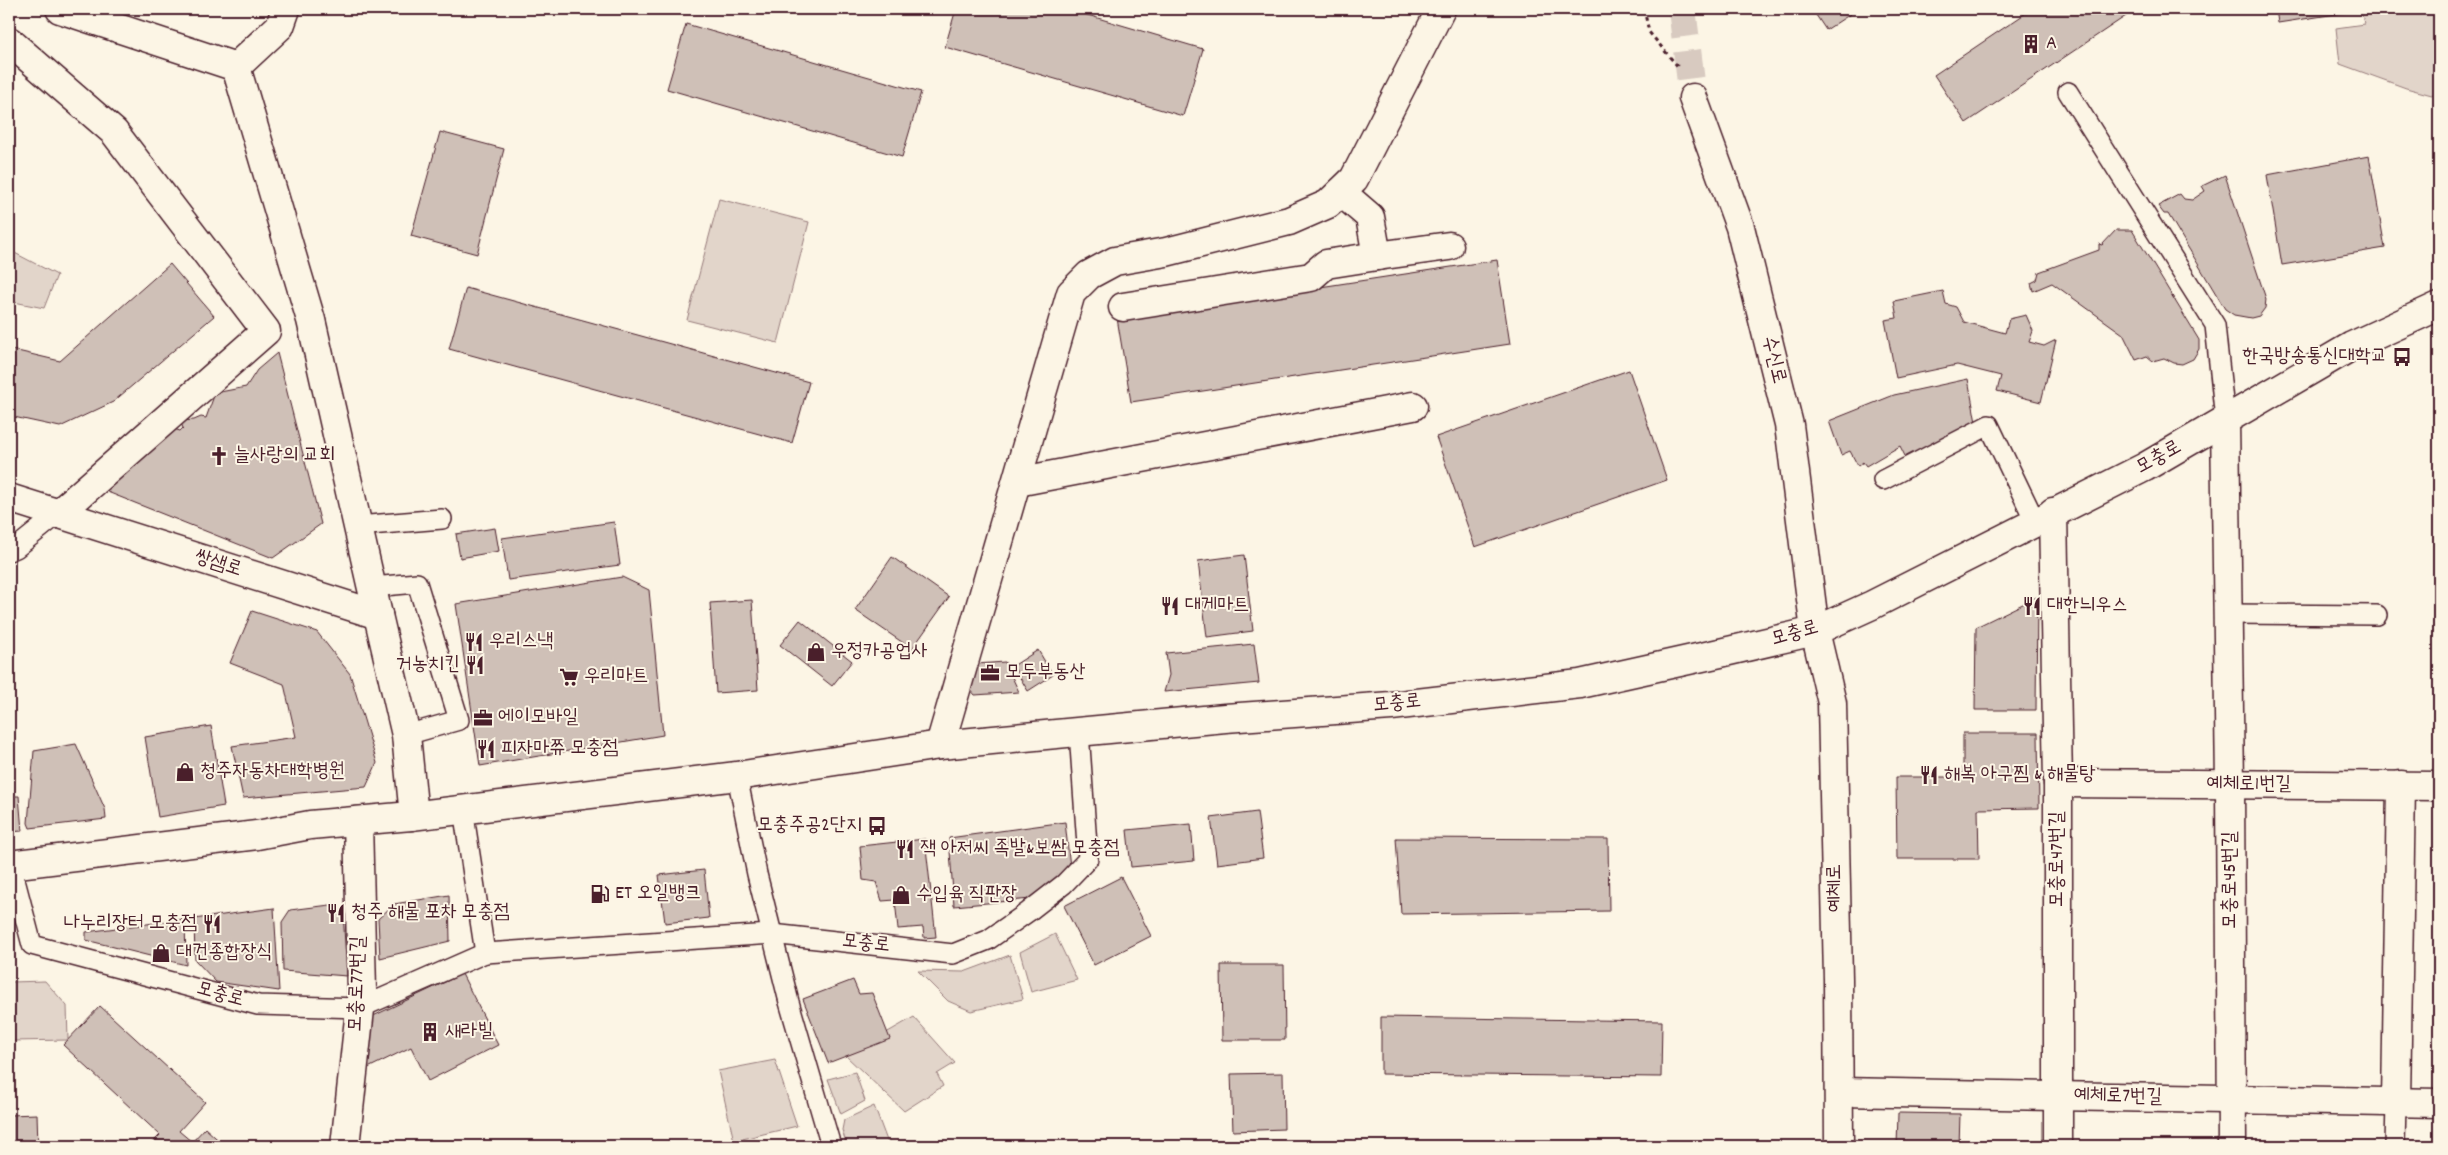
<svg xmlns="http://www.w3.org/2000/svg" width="2448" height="1155" viewBox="0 0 2448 1155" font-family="Dekko,'Poor Story',sans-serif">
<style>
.green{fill:#e2d5ca;stroke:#967a7a}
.building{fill:#cfc0b7;stroke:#4a1f2b}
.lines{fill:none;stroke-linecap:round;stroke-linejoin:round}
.secondary-tunnel{stroke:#d8cac0;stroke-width:28;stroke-dasharray:28 14;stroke-linecap:butt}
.lane-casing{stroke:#4a1f2b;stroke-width:22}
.street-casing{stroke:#4a1f2b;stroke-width:31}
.secondary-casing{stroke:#4a1f2b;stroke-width:31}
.path{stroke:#4a1f2b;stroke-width:3;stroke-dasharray:4 4;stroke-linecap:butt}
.lane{stroke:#fcf5e5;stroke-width:19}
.street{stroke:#fcf5e5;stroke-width:28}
.secondary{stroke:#fcf5e5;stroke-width:28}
.labels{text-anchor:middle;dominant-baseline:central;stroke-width:4;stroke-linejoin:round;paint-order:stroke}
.poi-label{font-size:20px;fill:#4a1f2b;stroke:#fcf5e5;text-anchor:start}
.street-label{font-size:20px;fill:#4a1f2b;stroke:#fcf5e5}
</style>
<rect width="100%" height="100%" fill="#fcf5e5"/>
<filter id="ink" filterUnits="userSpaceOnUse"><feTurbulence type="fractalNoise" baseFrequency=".02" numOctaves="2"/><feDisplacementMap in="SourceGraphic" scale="10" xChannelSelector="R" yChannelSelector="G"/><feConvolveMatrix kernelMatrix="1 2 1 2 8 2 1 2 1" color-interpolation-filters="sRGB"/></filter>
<g filter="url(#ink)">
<!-- green -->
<g class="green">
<path d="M2361 9H2439V97L2406 88 2340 64 2336 28 2364 24Z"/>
<path d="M719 199 809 222 778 343 687 320Z"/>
<path d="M9 250 57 275 44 308 9 301Z"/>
<path d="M1055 934 1077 980 1031 992 1020 952Z"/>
<path d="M1010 955 1023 999 971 1011 948 1001 918 971 964 972Z"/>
<path d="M45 981 67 1006 68 1040 13 1041 11 982Z"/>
<path d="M914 1017 955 1063 937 1074 943 1086 904 1111 846 1056Z"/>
<path d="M775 1060 797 1126 734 1141 718 1071Z"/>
<path d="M855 1072 865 1101 841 1114 828 1079Z"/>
<path d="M874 1106 889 1146H847L842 1130 844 1120Z"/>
</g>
<!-- building -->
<g class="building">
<path d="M956 9H1067L1203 49 1183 116 945 47Z"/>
<path d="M1812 9H1858L1826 30Z"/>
<path d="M2032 9H2125L2129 14 1966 123 1934 75Z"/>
<path d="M2276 9H2348L2349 12 2278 23Z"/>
<path d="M686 24 921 92 902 157 667 89Z"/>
<path d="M440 132 504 149 477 254 411 236Z"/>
<path d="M2369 156 2385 248 2282 265 2267 175Z"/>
<path d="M2225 175 2266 299 2265 308 2259 316 2251 318 2234 315 2225 309 2168 214H2164L2158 206 2180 194 2184 199 2192 200 2205 191 2202 186Z"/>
<path d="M2116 230H2132L2199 340V349L2193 359 2182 364 2174 363 2164 358 2153 361 2147 356 2136 360 2123 334 2052 283 2033 291 2031 283 2037 280 2039 272 2099 250V244L2102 245Z"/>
<path d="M1497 260 1510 344 1131 402 1117 318Z"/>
<path d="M170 264 214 316 113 402 60 427 9 416V349L60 361Z"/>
<path d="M466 288 809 382 792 443 449 349Z"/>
<path d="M1943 291 1946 304 1956 307 1964 322 2005 333 2009 319 2026 315 2033 331 2029 342 2044 346 2056 340 2041 402 1997 391 2001 376 1957 365 1896 378 1885 320 1897 318 1894 301Z"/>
<path d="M277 353 321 524 273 558 105 491 103 479 171 428 180 431 183 428 180 421 194 420 201 417 206 418 215 393 246 387 257 370Z"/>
<path d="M1629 370 1667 480 1475 547 1436 437Z"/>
<path d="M1968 379 1977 428 1907 460 1900 446 1866 466 1863 462 1858 466 1850 451 1841 455 1829 421 1894 395Z"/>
<path d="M614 522 620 565 508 580 502 538Z"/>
<path d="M495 528 499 551 460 558 456 534Z"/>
<path d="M1244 555 1253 631 1207 637 1198 561Z"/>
<path d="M892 557 949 597 912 649 855 610Z"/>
<path d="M622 577 649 590 663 735 480 766 456 604Z"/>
<path d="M2037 597 2036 710H1975L1976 627Z"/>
<path d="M752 600 758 690 716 693 710 603Z"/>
<path d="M252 611 317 632 350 674 377 763 366 787 243 798 232 746 296 737 284 684 230 663Z"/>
<path d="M800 620 852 661 832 686 780 645Z"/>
<path d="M1254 644 1259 683 1164 692 1169 675 1166 653Z"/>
<path d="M1038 650 1053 675 1028 691 1013 666Z"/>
<path d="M1005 662 1019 692 975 695 964 682 976 664Z"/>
<path d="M211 726 224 806 158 817 145 737Z"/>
<path d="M1963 733H2038L2039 808 1978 809 1979 859H1897L1896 777H1963Z"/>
<path d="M76 744 105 809 106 819 30 828 28 823 34 751Z"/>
<path d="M9 796H19L22 831 9 832Z"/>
<path d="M1257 812 1263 858 1217 864 1211 818Z"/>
<path d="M1065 822 1070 867 1031 899 954 906 949 838Z"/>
<path d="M1191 824 1194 861 1131 867 1127 830Z"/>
<path d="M1396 838 1608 839 1609 911 1401 914Z"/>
<path d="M925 839 936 937 924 938 923 927 898 929 895 900 882 901 876 882 863 880 860 846Z"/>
<path d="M704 870 709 918 665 923 659 875Z"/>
<path d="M1121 877 1151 936 1094 965 1064 906Z"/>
<path d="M449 895 450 941 380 958 378 919 394 904Z"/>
<path d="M330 905 343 913 347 976 283 971 282 922 290 910Z"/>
<path d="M274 908 279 991 216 982 195 960 194 919Z"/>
<path d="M185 919 186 965 86 940V932Z"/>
<path d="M1221 965H1284L1285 1040H1222Z"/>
<path d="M462 974 498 1045 428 1081 411 1047 366 1069 369 1018Z"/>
<path d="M853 980 859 994 872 993 890 1039 828 1063 803 999Z"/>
<path d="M100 1006 205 1102 179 1131 192 1142 205 1128 225 1146H149L160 1135 63 1045Z"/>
<path d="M1381 1017 1662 1021 1661 1077 1381 1074Z"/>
<path d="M1283 1073 1284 1129 1233 1131 1231 1074Z"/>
<path d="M1898 1113 1960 1114 1959 1146H1897Z"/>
<path d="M37 1114 38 1146H9V1115Z"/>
</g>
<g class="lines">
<!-- secondary-tunnel -->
<path class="secondary-tunnel" d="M1682 9 1693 98"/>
<!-- lane casing -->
<g class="lane-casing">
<g id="lane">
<path d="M2068 92 2215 325 2225 420"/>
<path d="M1883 480 1989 425 2035 521"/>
<path d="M357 526 442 519"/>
<path d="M9 551 16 548 58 514"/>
<path d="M372 587 417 583 459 720 406 735"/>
<path d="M2228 614 2377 615"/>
<path d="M737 776 757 874 789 1002 831 1146"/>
<path d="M463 809 485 953 772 934 953 954 988 940 1028 912 1064 884 1088 859 1079 732"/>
<path d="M11 865 32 945 258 1005 360 1008 485 953"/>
<path d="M2395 1146 2396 1102"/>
</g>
</g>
<!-- street casing -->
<g class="street-casing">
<g id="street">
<path d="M60 9 236 67 280 26 286 9"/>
<path d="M9 41 114 132 266 331 58 514"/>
<path d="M236 67 311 320 378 615"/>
<path d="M1341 192 1370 217 1377 256 1449 246"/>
<path d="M1123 307 1311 277 1326 264 1377 256"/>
<path d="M2225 420 2230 785 2232 1146"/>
<path d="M1017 482 1413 406"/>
<path d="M9 498 378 615"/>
<path d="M2053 512 2058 783V1146"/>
<path d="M940 745 1071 293 1089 275 1115 261 1166 252 1289 221 1328 204 1354 179 1441 9"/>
<path d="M2058 783 2439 786"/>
<path d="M1840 1092 2439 1103"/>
<path d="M2396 1102 2401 785"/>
<path d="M345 1146 362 991 358 821"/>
</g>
</g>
<!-- secondary casing -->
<g class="secondary-casing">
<g id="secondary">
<path d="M1693 98 1740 227 1789 425 1815 631 1832 703 1838 979 1839 1146"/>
<path d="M378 615 406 735 413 806 411 816"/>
<path d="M9 865 257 835 310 825 411 816 737 776 940 745 1225 718 1391 706 1580 684 1720 653 1815 631 1872 605 2145 467 2352 346 2439 306"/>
</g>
</g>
<!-- path -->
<path class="path" d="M1644 9 1649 32 1679 68"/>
<!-- lane -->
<use href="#lane" class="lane"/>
<!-- street -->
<use href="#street" class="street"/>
<!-- secondary -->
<use href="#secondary" class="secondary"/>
</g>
</g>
<!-- icons -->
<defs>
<g id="building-bare" transform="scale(1.5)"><path d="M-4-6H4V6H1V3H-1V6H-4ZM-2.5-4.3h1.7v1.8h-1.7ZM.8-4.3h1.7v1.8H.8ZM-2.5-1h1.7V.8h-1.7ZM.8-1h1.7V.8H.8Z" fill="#4a1f2b" stroke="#fcf5e5" stroke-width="2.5" paint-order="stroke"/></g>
<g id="bus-bare" transform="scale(1.5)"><path d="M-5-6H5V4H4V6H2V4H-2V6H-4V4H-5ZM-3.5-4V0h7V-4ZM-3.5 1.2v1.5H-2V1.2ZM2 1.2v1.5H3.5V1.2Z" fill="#4a1f2b" stroke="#fcf5e5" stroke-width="2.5" paint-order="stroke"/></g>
<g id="church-bare" transform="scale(1.5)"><path d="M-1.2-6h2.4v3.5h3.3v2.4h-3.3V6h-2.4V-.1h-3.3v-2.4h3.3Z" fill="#4a1f2b" stroke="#fcf5e5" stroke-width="2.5" paint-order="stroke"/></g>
<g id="restaurant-bare" transform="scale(1.5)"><path d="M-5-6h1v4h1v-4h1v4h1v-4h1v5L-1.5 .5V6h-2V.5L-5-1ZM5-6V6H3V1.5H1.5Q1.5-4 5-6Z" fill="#4a1f2b" stroke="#fcf5e5" stroke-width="2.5" paint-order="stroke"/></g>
<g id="shop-bare" transform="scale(1.5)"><path d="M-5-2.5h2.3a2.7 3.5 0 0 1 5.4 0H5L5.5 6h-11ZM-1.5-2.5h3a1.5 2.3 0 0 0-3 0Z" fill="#4a1f2b" stroke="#fcf5e5" stroke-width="2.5" paint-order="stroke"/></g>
<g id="office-bare" transform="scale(1.5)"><path d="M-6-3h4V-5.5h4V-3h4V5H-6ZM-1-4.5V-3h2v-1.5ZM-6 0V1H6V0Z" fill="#4a1f2b" stroke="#fcf5e5" stroke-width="2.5" paint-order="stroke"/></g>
<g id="supermarket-bare" transform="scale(1.5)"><path d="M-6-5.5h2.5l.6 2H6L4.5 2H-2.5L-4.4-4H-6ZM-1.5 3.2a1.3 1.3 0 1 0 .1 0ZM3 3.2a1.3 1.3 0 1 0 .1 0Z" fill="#4a1f2b" stroke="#fcf5e5" stroke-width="2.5" paint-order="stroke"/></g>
<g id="fuel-bare" transform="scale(1.5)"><path d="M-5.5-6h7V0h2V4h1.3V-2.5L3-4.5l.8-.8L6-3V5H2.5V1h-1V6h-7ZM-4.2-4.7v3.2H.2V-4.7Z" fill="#4a1f2b" stroke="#fcf5e5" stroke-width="2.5" paint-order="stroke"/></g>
</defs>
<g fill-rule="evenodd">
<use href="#building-bare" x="2031" y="44"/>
<use href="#bus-bare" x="2402" y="357"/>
<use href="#church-bare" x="219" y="456"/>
<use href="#restaurant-bare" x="1170" y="606"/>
<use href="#restaurant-bare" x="2032" y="606"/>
<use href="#restaurant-bare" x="474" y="642"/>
<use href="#shop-bare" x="816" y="652"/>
<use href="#restaurant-bare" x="475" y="665"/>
<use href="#office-bare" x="990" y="673"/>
<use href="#supermarket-bare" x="569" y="677"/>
<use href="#office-bare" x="483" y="718"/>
<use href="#restaurant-bare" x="486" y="749"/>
<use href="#shop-bare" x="185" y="772"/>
<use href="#restaurant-bare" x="1929" y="775"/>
<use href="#bus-bare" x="877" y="826"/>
<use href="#restaurant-bare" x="905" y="849"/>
<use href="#fuel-bare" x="600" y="894"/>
<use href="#shop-bare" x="901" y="895"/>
<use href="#restaurant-bare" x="336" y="913"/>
<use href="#restaurant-bare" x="212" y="924"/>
<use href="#shop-bare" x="161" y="953"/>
<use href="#building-bare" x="430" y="1032"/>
</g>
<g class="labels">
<!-- poi labels -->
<g class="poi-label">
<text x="2046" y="44">A</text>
<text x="2387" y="357" text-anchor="end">한국방송통신대학교</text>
<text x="234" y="456">늘사랑의 교회</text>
<text x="1185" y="606">대게마트</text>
<text x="2047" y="606">대한늬우스</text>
<text x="489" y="642">우리스낵</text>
<text x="831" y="652">우정카공업사</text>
<text x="460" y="665" text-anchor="end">거농치킨</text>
<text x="1005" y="673">모두부동산</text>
<text x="584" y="677">우리마트</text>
<text x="498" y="718">에이모바일</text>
<text x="501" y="749">피자마쮸 모충점</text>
<text x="200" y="772">청주자동차대학병원</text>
<text x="1944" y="775">해복 아구찜 &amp; 해물탕</text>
<text x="862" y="826" text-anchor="end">모충주공2단지</text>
<text x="920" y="849">잭 아저씨 족발&amp;보쌈 모충점</text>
<text x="615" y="894">ET 오일뱅크</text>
<text x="916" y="895">수입육 직판장</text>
<text x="351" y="913">청주 해물 포차 모충점</text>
<text x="197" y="924" text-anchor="end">나누리장터 모충점</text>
<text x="176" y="953">대건종합장식</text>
<text x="445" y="1032">새라빌</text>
</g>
<!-- street labels -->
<g class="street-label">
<text transform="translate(1773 360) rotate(76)">수신로</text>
<text transform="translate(2159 458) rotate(-29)">모충로</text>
<text transform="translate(218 564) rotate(18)">쌍샘로</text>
<text transform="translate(1795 634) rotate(-16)">모충로</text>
<text transform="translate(1397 704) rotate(-6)">모충로</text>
<text x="2249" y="785">예체로1번길</text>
<text transform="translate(2058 859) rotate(-90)">모충로47번길</text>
<text transform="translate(2231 880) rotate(-90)">모충로45번길</text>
<text transform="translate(1836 888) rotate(-91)">예체로</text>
<text transform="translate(866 944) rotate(6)">모충로</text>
<text transform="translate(358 984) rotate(-88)">모충로77번길</text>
<text transform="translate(220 995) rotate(15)">모충로</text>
<text transform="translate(2118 1097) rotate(1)">예체로7번길</text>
</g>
</g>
<!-- margin -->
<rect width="2448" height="1155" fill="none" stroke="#fcf5e5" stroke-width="30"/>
<rect x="15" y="15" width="2418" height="1125" fill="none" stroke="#4a1f2b" stroke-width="2" filter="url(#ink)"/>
</svg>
